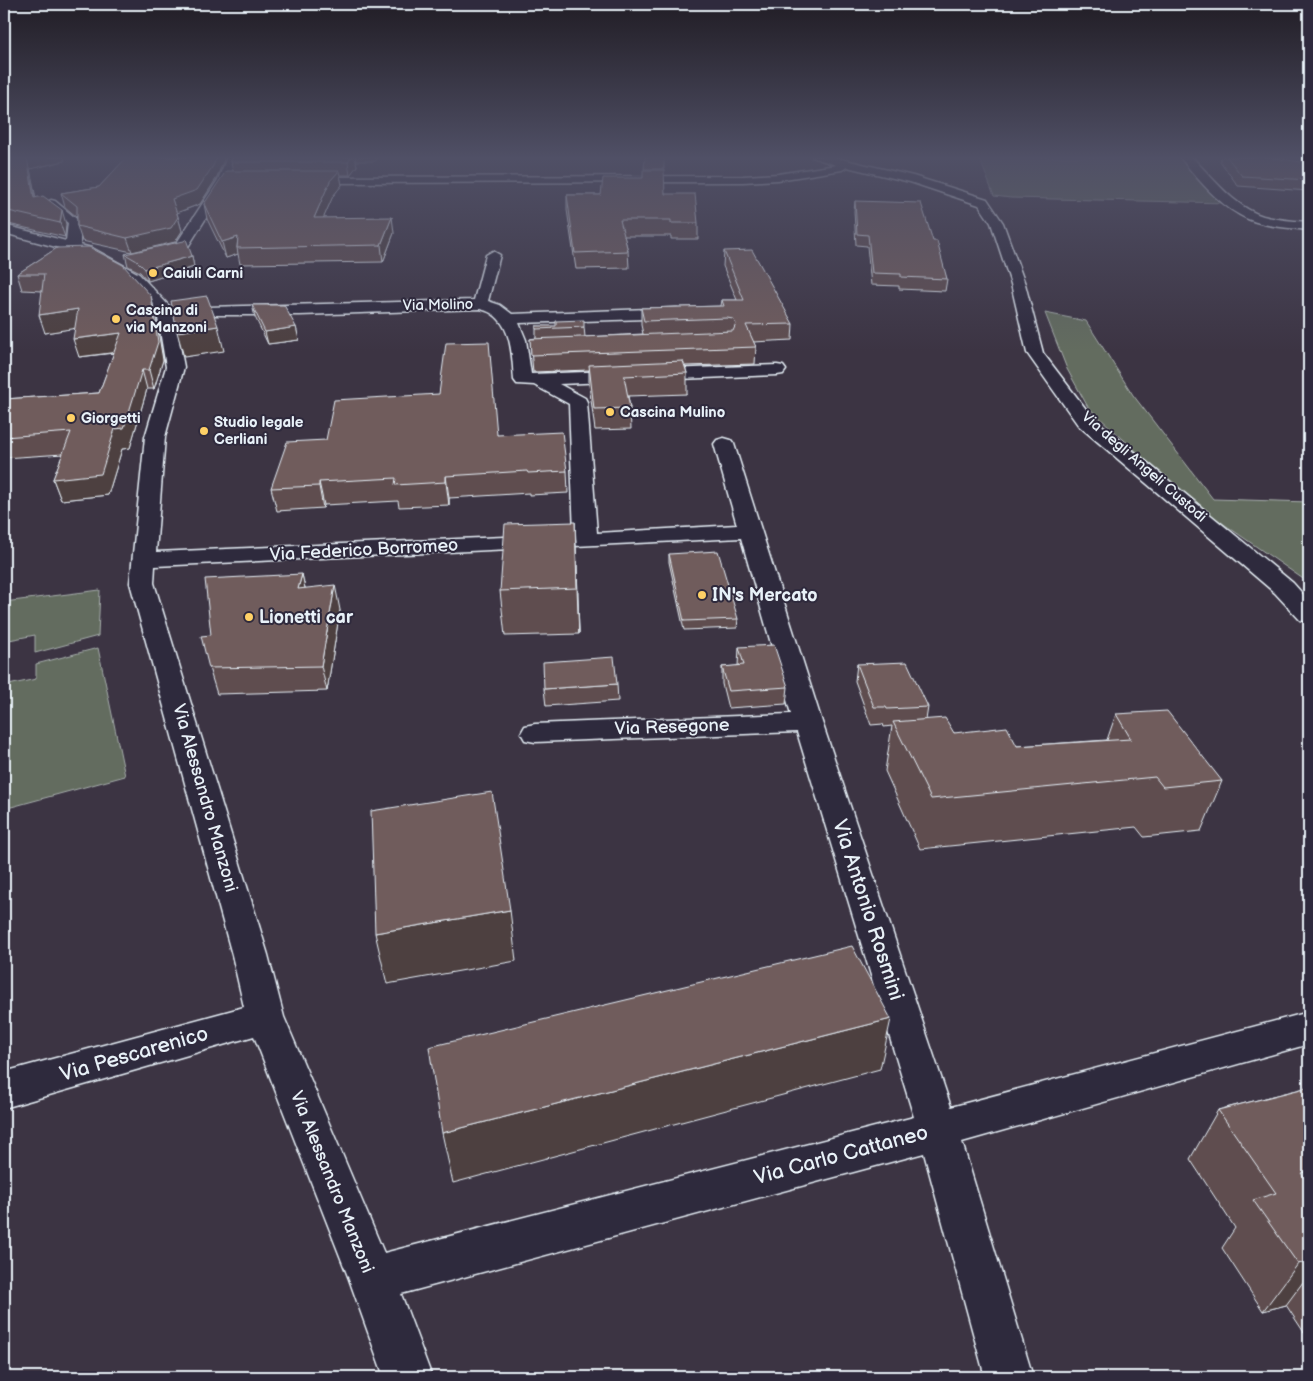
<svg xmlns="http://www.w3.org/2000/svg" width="1313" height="1381" viewBox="0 0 1313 1381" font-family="'Balsamiq Sans',sans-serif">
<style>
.green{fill:#646c5f;stroke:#a6aeac}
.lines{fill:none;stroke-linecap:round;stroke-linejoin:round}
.minor-casing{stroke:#e8f1f8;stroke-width:3}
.minor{fill:#2f2a3d;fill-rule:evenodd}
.wall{fill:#5f4e4f;stroke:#e8f1f8}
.shaded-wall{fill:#4e4040;stroke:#e8f1f8}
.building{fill:#6f5b5c;stroke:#e8f1f8}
.poi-dot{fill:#ffd166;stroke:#2f2a3d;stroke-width:2}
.labels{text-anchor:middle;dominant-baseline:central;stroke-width:4;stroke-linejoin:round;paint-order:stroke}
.far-poi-label{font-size:15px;font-weight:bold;fill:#e8f1f8;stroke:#2f2a3d;text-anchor:start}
.far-street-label{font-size:15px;fill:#e8f1f8;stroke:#2f2a3d}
.street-label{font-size:18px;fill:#e8f1f8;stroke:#2f2a3d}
.poi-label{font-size:18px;font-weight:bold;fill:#e8f1f8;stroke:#2f2a3d;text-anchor:start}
.near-street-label{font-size:21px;fill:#e8f1f8;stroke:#2f2a3d}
</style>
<rect width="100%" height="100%" fill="#3c3443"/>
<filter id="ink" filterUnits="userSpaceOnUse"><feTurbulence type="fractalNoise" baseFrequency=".02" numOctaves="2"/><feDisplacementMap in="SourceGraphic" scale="10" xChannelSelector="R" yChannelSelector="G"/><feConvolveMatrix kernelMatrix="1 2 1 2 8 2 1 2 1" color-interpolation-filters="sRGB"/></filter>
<g filter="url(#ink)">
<!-- green -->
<g class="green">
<path d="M979 157H1181L1226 203 1011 198 994 196Z"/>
<path d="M1045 313 1086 321 1133 395 1213 499 1309 502V583L1192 502 1088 407 1067 369Z"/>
<path d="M100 590 98 636 35 653V635L4 641V602Z"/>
<path d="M98 648 125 776 4 809V686L36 679V664Z"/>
</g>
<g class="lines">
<!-- minor casing -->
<g class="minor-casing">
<g id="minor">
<path d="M227 157H238L230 180 186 250 153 258 148 257 146 254 148 251 176 244 218 180Z"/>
<path d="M812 157H833L913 176 987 199 1003 223 1025 284 1043 353 1092 417 1293 583 1309 601V622L1300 620 1275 593 1078 425 1027 353 1011 284 991 223 979 205 910 182 847 167 842 170 778 180 743 182 303 183 297 180 303 177 743 176 778 174 836 165Z"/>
<path d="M1180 157H1192C1213 178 1233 206 1263 216 1278 220 1294 221 1309 222V230C1289 228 1267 227 1248 219 1222 208 1198 180 1180 157Z"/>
<path d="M51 200 55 201 80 222V245L92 248 139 274 171 308 474 300 486 255 493 251 500 255 488 301 500 305 512 314 677 308 683 310 685 313 683 316 677 318 519 323 526 340 531 374 777 365 783 366 786 370 783 374 777 375 559 384 585 398 587 402 597 533 737 525 714 444 717 440 724 438 731 440 734 444 822 722 951 1107 1309 1012V1044L962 1142 1033 1377H985L924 1153 401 1294 432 1377H384L349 1279 254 1036 4 1108V1072L244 1007 232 955 130 583 145 437 166 367 157 312 129 280 82 254 4 233V225L66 241 68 223 47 207 45 204ZM480 309C512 315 512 354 514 380L517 384 534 385 569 404 574 534 156 552 165 437 184 367 174 315H300ZM741 538 791 714 535 724 525 726 521 733 525 740 535 742 797 732 914 1117 384 1253 284 1017 268 955 154 583 155 566Z"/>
</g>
</g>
<!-- minor -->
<use href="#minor" class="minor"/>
</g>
<!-- wall -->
<g class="wall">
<path d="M4 157H64V161L30 169 36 198 66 224 65 237 4 223Z"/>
<path d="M127 157H225L216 179 200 204 177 213 182 231 175 242 132 252 82 241 77 226V217L65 207 61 193 99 187Z"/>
<path d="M232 157H378L375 161H356L357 166 350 175H340L342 185 333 196 323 218 394 233 383 262 240 264 238 254 226 258 207 219 204 204 233 171 231 162Z"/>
<path d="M1221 157H1309V191L1238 186 1220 161Z"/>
<path d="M643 178 665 194 698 223V239H671V236H624L628 251 629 268 576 269 567 210V195H601Z"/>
<path d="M855 201 933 241 947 279 945 291 899 289V286L871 285 867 246 856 245 854 211Z"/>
<path d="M57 248 151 296 155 313 163 360 154 389H147L130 448 122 449 108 495 61 500 53 479 63 454 4 458V399L99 393 114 353 79 357 75 328 45 333 42 291 22 290 17 274Z"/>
<path d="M724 251 793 324 792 340 753 342 756 347 755 364 685 366 687 373V394L628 396 630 408 631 429 595 430 589 385V370L533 372 530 339 536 338V326L584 327 585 337 643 334 641 325V308L721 306 722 300H737L723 266Z"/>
<path d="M125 254 192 256 194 267 148 281 140 272 128 266Z"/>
<path d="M252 305 296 327 299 340 268 344 255 317Z"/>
<path d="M497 435 567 471 568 493 529 495V493L449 498V505L399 507 398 501 324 505 323 508 277 511 271 488 326 440Z"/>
<path d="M669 554 738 619 737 628 684 630 669 562Z"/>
<path d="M577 565 579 634 505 636 500 591Z"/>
<path d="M302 574 305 588 340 610 327 691 217 694 209 668Z"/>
<path d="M739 647 788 687 786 704 728 708 722 684V667L738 666Z"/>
<path d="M857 664 928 707 926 720 954 733 1017 746 1107 740 1116 714 1222 781 1201 831 1144 837 1136 827 920 849 885 771 892 726 884 727 883 724 871 725 855 681Z"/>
<path d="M617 684 618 701 546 706 544 689Z"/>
<path d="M1309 1087V1340L1286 1305 1263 1311 1222 1248 1235 1228 1190 1159 1218 1110Z"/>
</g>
<!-- shaded-wall -->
<g class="shaded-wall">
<path d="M27 157H64V161L30 169 38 212 34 198Z"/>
<path d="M217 157H225L216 179 200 204 176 213 172 199Z"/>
<path d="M351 157H355L357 166 350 175 348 162Z"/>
<path d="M339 171 342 185 333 196 317 233 314 218 330 181Z"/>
<path d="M62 210 66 224 65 237 60 223Z"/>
<path d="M178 217 182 231 175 242 132 252 127 238Z"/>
<path d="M392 217 394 233 383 262 381 245Z"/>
<path d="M238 237 237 248 238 254 226 258 222 242Z"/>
<path d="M192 256 194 267 148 281 145 269Z"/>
<path d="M151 296 155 313 163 360 154 389 149 370Z"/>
<path d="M78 309 83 327 45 333 39 315Z"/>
<path d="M218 326 224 351 184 357 177 332Z"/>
<path d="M296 327 299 340 268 344 265 332Z"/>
<path d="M121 333 126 351 79 357 73 339Z"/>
<path d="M142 370 147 389 130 448 122 449 108 495 61 500 53 479Z"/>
<path d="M446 476 449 498V505L446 482Z"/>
<path d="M319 482 324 505 323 508 319 486Z"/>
<path d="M575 522 577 565 579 634 577 588Z"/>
<path d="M302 574 307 598 298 589Z"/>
<path d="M335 585 340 610 327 691 321 666Z"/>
<path d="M510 910 516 961 387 984 375 933Z"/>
<path d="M891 1019 880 1069 453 1183 442 1133Z"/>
<path d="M1309 1171V1211L1268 1222 1301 1173Z"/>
<path d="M1309 1261V1274L1286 1305 1263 1311 1298 1264Z"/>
</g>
<!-- building -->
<g class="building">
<path d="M4 157H27L34 198 43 196 62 210 60 223 4 210Z"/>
<path d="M127 157H217L213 166 197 190 172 199 178 217 171 228 127 238 77 226V206L61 193 99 187Z"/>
<path d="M232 157H351L348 162H231Z"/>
<path d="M645 157H664V169H644Z"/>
<path d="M1227 157H1266L1309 163V180L1242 176Z"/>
<path d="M643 170H664L665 194H695L698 223H671V220H620L628 251 575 253 567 195H601L603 178H643Z"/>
<path d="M226 171H339L330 181 314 218 392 217 381 245 237 248 238 237 222 242 204 204Z"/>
<path d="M855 201 921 203 933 241H937L947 279 901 277V274L872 273 868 235 857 234Z"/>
<path d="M186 239 192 256 145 269 137 261 125 254 184 241Z"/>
<path d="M89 247 123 265 151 296 158 342 149 370H142L124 428 115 429 101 474 53 479 71 432 4 437V399L99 393 121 333 73 339 78 309 39 315 44 274H17L57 248Z"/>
<path d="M752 250 793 324 746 325 756 347 531 355 530 339 733 331 736 324 733 319 727 318 644 321 641 308 724 306 722 300H744L724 251Z"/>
<path d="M207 296 218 326 177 332 171 301Z"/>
<path d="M252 305H284L296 327 265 332Z"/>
<path d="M584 320V327L536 329V326H556V321Z"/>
<path d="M489 342 497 435 562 432 567 471 528 473 527 471 446 476V482L395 485 396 478 319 482V486L271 488 287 442 326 440 334 400 439 394 446 343Z"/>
<path d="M683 361 687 373 624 376 630 408 594 409 589 365Z"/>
<path d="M575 522 577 588 500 591 505 524Z"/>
<path d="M718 551 738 619 684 621 669 554Z"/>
<path d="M302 574 298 589 335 585 321 666 209 668 201 636 211 635 205 579Z"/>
<path d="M774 645 788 687 729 691 722 667 744 665 739 647Z"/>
<path d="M614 657 617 684 544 689 543 662Z"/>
<path d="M907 662 928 707 887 709 886 707H874L857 664Z"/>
<path d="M1167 711 1222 781 1163 787 1155 777 931 799 893 722 945 718 954 733 1007 727 1017 746 1131 739 1116 714Z"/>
<path d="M492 792 510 910 375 933 371 811Z"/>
<path d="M852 946 891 1019 442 1133 429 1047Z"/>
<path d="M1309 1087V1171L1301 1173 1309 1184V1261L1298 1264 1253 1200 1276 1193 1218 1110Z"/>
</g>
</g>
<!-- sky -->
<linearGradient id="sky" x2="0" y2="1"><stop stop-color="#211d25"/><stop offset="0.45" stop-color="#505066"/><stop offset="1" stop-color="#505066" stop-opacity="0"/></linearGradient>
<rect width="1313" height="351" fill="url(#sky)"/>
<!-- markers -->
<g class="poi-dot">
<circle cx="153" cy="273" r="5"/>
<circle cx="116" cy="319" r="5"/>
<circle cx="610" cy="412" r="5"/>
<circle cx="71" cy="418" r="5"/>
<circle cx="204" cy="431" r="5"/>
<circle cx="702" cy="595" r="5"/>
<circle cx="249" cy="617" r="5"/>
</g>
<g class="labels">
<!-- far-poi labels -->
<g class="far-poi-label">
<text x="163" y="273">Caiuli Carni</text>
<text x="126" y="310">Cascina di<tspan x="126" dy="17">via Manzoni</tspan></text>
<text x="620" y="412">Cascina Mulino</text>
<text x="81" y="418">Giorgetti</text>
<text x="214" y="422">Studio legale<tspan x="214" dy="17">Cerliani</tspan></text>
</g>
<!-- far-street labels -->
<g class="far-street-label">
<text transform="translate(438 305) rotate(-1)">Via Molino</text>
<text transform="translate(1144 467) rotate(41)">Via degli Angeli Custodi</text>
</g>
<!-- street labels -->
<g class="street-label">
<text transform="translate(364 550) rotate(-3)">Via Federico Borromeo</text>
<text transform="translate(672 727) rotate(-2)">Via Resegone</text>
<text transform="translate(205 798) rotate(74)">Via Alessandro Manzoni</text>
<text transform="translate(332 1182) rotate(68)">Via Alessandro Manzoni</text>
</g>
<!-- poi labels -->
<g class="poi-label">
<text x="712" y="595">IN's Mercato</text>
<text x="259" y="617">Lionetti car</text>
</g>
<!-- near-street labels -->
<g class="near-street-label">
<text transform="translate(868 910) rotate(72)">Via Antonio Rosmini</text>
<text transform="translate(134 1054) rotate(-16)">Via Pescarenico</text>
<text transform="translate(841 1155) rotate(-15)">Via Carlo Cattaneo</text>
</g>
</g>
<!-- margin -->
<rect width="1313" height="1381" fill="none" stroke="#2f2a3d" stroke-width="20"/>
<rect x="10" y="10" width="1293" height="1361" fill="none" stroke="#e8f1f8" stroke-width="2" filter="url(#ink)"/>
</svg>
